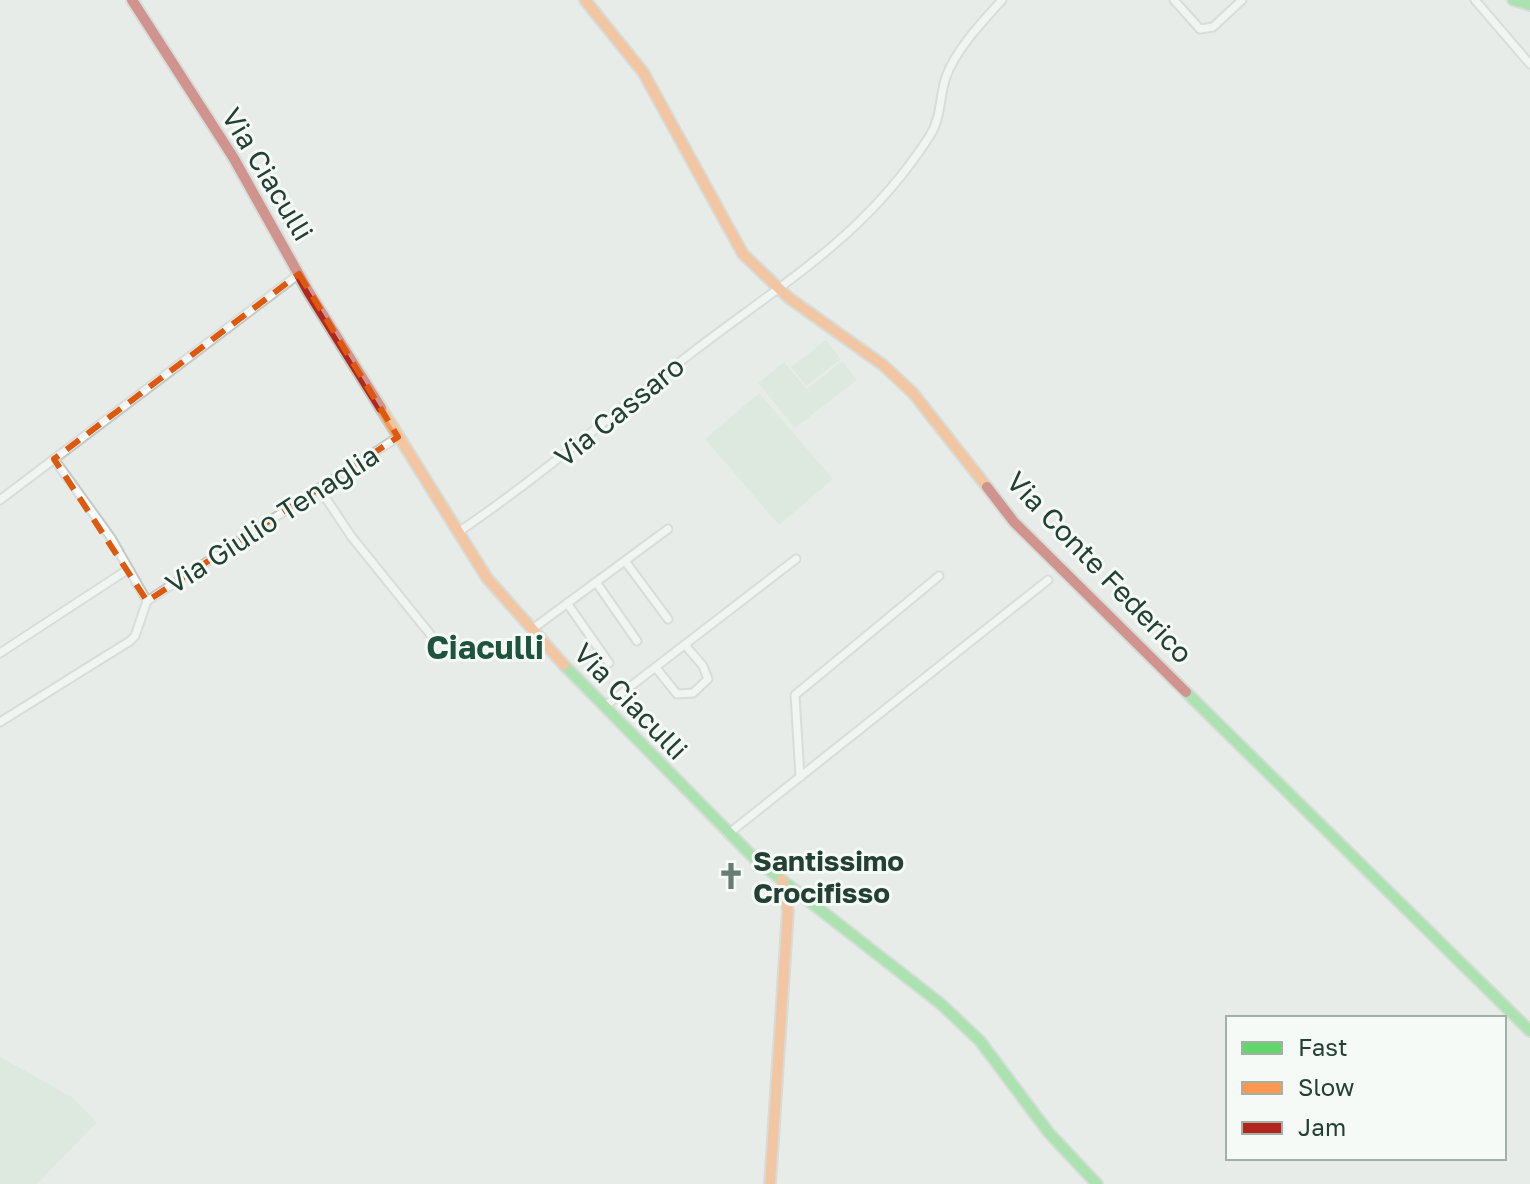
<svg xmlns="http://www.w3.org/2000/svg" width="1530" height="1184" viewBox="0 0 1530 1184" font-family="'Golos Text',sans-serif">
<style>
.green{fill:#d0e5d3}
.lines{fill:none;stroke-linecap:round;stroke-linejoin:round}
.street-casing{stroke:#c4c9c6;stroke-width:11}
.fast-casing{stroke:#c2cac6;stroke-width:14}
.slow-casing{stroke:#c2cac6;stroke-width:14}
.jam-casing{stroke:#c2cac6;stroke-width:14}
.street{stroke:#fbfcfc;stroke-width:7}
.fast{stroke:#63d668;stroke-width:10}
.slow{stroke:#ff974d;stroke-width:10}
.jam{stroke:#b3261e;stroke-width:10}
.marked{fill:none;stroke:#de580e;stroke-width:6;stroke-dasharray:16 10;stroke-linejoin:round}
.labels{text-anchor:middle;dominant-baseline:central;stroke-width:6;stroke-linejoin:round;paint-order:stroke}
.street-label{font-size:28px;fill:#234034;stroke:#f5faf7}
.poi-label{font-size:28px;font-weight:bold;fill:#234034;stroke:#f5faf7;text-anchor:start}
.quarter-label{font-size:32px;font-weight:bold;fill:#1e533e;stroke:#f5faf7}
</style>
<rect width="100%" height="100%" fill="#e7ece9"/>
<!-- green -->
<g class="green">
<path d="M826 340 841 359 806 386 791 367Z"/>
<path d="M842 361 857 380 795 428 758 383 784 362 807 389Z"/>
<path d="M759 393 833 479 779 525 705 439Z"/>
<path d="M0 1057 72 1097 97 1122 37 1184H0Z"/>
</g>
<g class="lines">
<!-- street casing -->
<g class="street-casing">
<g id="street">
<path d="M1174 0 1200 29 1213 27 1242 0"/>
<path d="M1475 0 1530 64"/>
<path d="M54 459 111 538 147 601"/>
<path d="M319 488 351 536 430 634"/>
<path d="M0 500 299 274"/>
<path d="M457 533C541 476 617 410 698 348 787 280 866 235 929 137 942 118 939 97 946 77 956 49 983 21 1002 0"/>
<path d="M625 561 668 619"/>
<path d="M596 582 637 641"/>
<path d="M147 601 398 437"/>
<path d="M567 603 609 663"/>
<path d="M531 630 668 529"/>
<path d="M0 653 127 570"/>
<path d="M656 668 677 694 693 693 708 679 703 666 685 645"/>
<path d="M605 706 796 559"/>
<path d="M0 722 130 641 135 636 147 601"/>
<path d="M800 777 795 695 939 576"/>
<path d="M728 834 1048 580"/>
</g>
</g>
<!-- fast casing -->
<g class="fast-casing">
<g id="fast">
<path d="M1513 0 1530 5"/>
<path d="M564 665 755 859 941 1004 980 1041 1049 1133 1097 1184"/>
<path d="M1186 692 1530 1031"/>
</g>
</g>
<!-- slow casing -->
<g class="slow-casing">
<g id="slow">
<path d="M585 0 643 72 743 254 789 298 883 365 913 393 987 487"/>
<path d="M381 408 487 578 564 665"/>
<path d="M770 1184 788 911 782 880"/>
</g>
</g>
<!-- jam casing -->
<g class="jam-casing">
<g id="jam">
<path d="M132 0 233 157 308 291 381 408"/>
<path d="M987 487 1014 522 1186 692"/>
</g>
</g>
<!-- street -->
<use href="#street" class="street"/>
<!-- fast -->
<use href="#fast" class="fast"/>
<!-- slow -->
<use href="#slow" class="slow"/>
<!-- jam -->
<use href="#jam" class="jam"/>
</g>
<!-- marked area -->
<path d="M0 0H1530V1184H0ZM299 274 398 437 147 601 54 459Z" fill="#e7ece9" fill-opacity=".55" fill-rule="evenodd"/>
<path class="marked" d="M299 274 398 437 147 601 54 459Z"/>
<!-- icons -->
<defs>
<g id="church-bare" transform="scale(2.16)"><path d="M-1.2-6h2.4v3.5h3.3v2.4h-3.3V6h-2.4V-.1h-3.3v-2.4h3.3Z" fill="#687c73" stroke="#f5faf7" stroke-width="2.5" paint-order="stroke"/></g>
</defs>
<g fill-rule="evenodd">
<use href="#church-bare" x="731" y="876"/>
</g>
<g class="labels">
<!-- street labels -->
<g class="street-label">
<text transform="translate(268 174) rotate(59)">Via Ciaculli</text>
<text transform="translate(619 411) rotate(-39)">Via Cassaro</text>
<text transform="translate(272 519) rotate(-33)">Via Giulio Tenaglia</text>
<text transform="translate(1100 567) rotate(46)">Via Conte Federico</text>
<text transform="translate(631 701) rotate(46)">Via Ciaculli</text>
</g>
<!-- poi labels -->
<g class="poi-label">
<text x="753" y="860">Santissimo<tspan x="753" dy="32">Crocifisso</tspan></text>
</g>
<!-- quarter labels -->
<g class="quarter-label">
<text x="485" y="647">Ciaculli</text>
</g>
</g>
<!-- legend -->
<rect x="1226" y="1016" width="280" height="144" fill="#f5faf7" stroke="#a1b0a9" stroke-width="2"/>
<rect x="1242" y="1042" width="40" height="12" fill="#63d668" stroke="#a1b0a9" stroke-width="2"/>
<text x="1298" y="1056" font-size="24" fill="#234034">Fast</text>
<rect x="1242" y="1082" width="40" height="12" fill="#ff974d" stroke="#a1b0a9" stroke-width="2"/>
<text x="1298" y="1096" font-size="24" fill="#234034">Slow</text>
<rect x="1242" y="1122" width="40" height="12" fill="#b3261e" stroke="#a1b0a9" stroke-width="2"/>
<text x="1298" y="1136" font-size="24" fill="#234034">Jam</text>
</svg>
